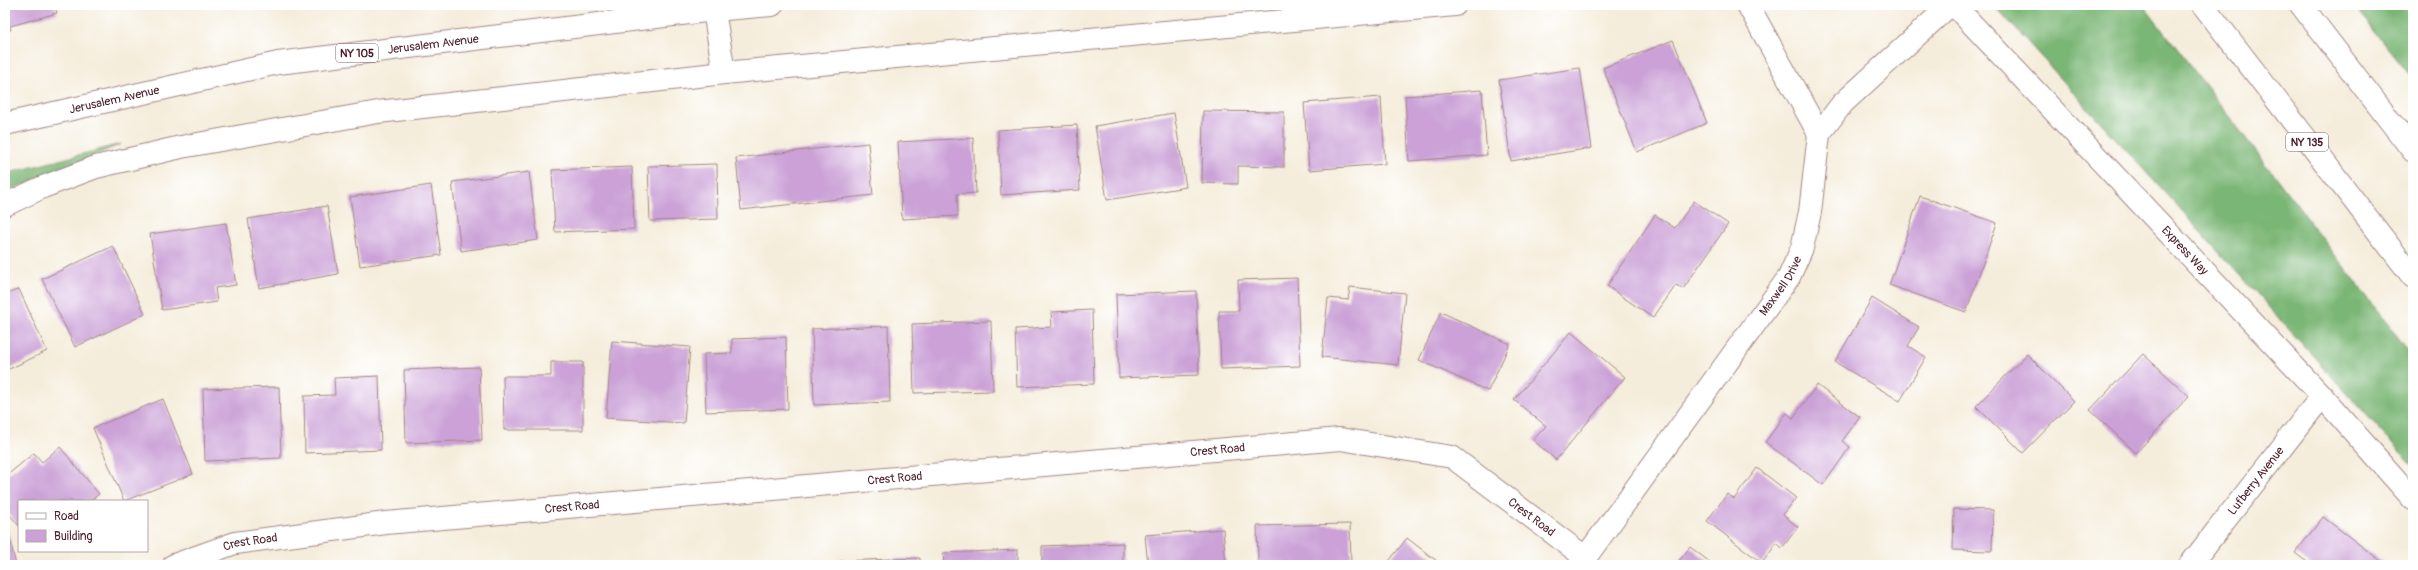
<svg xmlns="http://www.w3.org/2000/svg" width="2418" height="570" viewBox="0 0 2418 570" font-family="Pangolin,sans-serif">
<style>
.forest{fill:#7ab675;stroke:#626a50}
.building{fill:#cba1d7}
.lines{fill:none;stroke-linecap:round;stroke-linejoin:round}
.minor-casing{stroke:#a08683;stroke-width:24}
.secondary-casing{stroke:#a08683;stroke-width:24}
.primary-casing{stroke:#a08683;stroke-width:24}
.motorway-casing{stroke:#a08683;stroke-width:24}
.minor{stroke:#fff;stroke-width:22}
.secondary{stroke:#fff;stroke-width:22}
.primary{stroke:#fff;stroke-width:22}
.motorway{stroke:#fff;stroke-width:22}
.labels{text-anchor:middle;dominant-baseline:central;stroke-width:3;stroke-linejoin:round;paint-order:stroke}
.shield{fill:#fff;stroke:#80626b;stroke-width:1}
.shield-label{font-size:11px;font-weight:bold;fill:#4a1f2b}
.street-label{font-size:12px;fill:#4a1f2b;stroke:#fff}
</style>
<rect width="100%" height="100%" fill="#fff"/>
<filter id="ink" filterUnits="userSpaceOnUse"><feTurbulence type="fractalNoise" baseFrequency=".025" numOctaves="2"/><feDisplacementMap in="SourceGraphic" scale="8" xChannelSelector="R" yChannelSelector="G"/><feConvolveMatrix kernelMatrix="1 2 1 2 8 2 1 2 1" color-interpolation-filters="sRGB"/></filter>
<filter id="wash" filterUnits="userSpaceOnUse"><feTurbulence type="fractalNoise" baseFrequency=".012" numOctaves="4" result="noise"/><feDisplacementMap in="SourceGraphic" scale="16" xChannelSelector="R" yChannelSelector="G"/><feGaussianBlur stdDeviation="0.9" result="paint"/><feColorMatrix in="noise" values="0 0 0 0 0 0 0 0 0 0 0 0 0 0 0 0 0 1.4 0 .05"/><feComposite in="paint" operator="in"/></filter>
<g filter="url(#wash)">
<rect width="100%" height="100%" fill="#f5eddb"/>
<!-- forest -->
<g class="forest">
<path d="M1994 5H2144L2413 357V466Z"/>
<path d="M2353 5H2413V79Z"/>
<path d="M121 144 5 192V174Z"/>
</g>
<g id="blocks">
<!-- building -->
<g class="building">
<path d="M5 5H55L57 13 10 26 11 30 5 31Z"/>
<path d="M1673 40 1707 123 1637 152 1603 68Z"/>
<path d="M1580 68 1592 148 1511 161 1499 80Z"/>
<path d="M1482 90 1487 155 1409 161 1405 96Z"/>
<path d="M1381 97 1385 164 1309 170 1304 103Z"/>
<path d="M1203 111 1284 112V167L1238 166V184L1202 183Z"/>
<path d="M1174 113 1186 187 1107 200 1095 126Z"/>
<path d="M1077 125 1080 190 1001 195 998 130Z"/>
<path d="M973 138 976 193 957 194 958 216 902 219 898 142Z"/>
<path d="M868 143 873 195 741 210 736 158Z"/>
<path d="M717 164 718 219 650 221 648 166Z"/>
<path d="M632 167 634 229 555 232 552 170Z"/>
<path d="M529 172 538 240 461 251 452 182Z"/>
<path d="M431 185 441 255 360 266 350 197Z"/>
<path d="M1920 196 1997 223 1966 312 1889 285Z"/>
<path d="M1694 201 1728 224 1683 289 1676 285 1653 318 1607 286 1655 215 1675 228Z"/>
<path d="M327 206 338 274 259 288 248 219Z"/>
<path d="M226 223 236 285 215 288 217 302 162 310 150 234Z"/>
<path d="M113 246 145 314 75 347 42 279Z"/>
<path d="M1297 278 1300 366 1221 369 1219 311H1239L1238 280Z"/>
<path d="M1350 287 1405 293 1398 365 1322 357 1328 298 1348 300Z"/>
<path d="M19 289 47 351 5 371V295Z"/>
<path d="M1196 291 1199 375 1119 378 1116 294Z"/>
<path d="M1872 298 1919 327 1908 346 1926 357 1900 401 1835 362Z"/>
<path d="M1092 310 1094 384 1017 387 1015 329 1052 327 1051 312Z"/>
<path d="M1441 312 1510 344 1488 391 1419 360Z"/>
<path d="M991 321 993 391 914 393 912 324Z"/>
<path d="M888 326 890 402 814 405 812 329Z"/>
<path d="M1571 332 1625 377 1556 460 1533 440 1546 426 1514 400Z"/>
<path d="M786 337 788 409 706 412 704 354 732 353V339Z"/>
<path d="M612 341 690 347 684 423 606 418Z"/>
<path d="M2027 354 2074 401 2023 453 1976 406Z"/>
<path d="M2143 354 2189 396 2136 453 2090 410Z"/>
<path d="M551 362H583V430H504L503 376H551Z"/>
<path d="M479 367 482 440 406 443 404 370Z"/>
<path d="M379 376 381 450 305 453 304 396 335 395 334 378Z"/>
<path d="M1817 385 1860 417 1842 441 1850 447 1823 485 1765 442 1787 413 1793 418Z"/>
<path d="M279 387 281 458 205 461 203 389Z"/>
<path d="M163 399 193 474 124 501 93 428Z"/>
<path d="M60 447 99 494 90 501H19V526L5 509V477L34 453 42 462Z"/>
<path d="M1757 468 1796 498 1783 515 1798 527 1782 548 1777 543 1762 563 1707 521 1727 494 1734 499Z"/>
<path d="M1954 509 1993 510 1992 551 1953 550Z"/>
<path d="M2323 517 2385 564 2384 565H2311L2295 553Z"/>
<path d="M6 523 16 565H5Z"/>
<path d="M1350 524 1351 565H1258L1257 526Z"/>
<path d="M1223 529 1226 565H1148L1145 535Z"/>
<path d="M1407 538 1442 565H1386Z"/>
<path d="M1123 543V565H1042V546Z"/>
<path d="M1690 547 1714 565H1676Z"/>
<path d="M1018 550V565H944L943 553Z"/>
<path d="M920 558V565H839V561Z"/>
</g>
</g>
</g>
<g filter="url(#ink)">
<use href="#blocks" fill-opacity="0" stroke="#a08683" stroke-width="1"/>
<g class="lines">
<!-- minor casing -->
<g class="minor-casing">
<g id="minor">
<path d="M1748 5 1819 134"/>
<path d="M5 205 43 187 96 167 181 147 378 112 724 73 1455 5"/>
<path id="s1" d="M174 565 235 543 386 523 1340 439 1452 457 1586 558"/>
<path id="s2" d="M1580 565 1789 277 1802 248 1810 212 1819 134 1842 104 1950 5"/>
<path id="s3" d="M2190 565 2322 396"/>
</g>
</g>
<!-- secondary casing -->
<g class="secondary-casing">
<g id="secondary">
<path id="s4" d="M1954 5 2322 396 2413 499"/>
</g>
</g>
<!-- primary casing -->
<g class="primary-casing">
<g id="primary">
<path d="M1352 5 1353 15"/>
<path d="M714 10 724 73"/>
<path id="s5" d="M5 124 278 63 714 10 772 5"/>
</g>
</g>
<!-- motorway casing -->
<g class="motorway-casing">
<g id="motorway">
<path d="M2203 5 2413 277"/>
<path d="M2301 5 2413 151"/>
</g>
</g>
<!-- minor -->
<use href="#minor" class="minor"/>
<!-- secondary -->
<use href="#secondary" class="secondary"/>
<!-- primary -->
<use href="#primary" class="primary"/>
<!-- motorway -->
<use href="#motorway" class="motorway"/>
</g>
</g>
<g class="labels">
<!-- shield labels -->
<g class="shield">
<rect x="336" y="44" width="42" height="18" rx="3"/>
<rect x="2286" y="133" width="42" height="18" rx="3"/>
</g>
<g class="shield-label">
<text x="357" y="53">NY 105</text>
<text x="2307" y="142">NY 135</text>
</g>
<!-- street labels -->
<g class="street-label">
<text stroke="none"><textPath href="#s5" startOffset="436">Jerusalem Avenue</textPath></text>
<text stroke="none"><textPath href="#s5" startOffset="112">Jerusalem Avenue</textPath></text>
<text stroke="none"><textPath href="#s4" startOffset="337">Express Way</textPath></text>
<text stroke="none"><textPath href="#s2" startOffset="344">Maxwell Drive</textPath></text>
<text stroke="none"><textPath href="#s1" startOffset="1052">Crest Road</textPath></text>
<text stroke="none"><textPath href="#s1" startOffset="728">Crest Road</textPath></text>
<text stroke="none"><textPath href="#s3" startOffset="107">Lufberry Avenue</textPath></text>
<text stroke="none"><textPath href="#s1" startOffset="404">Crest Road</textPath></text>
<text stroke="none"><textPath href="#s1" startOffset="1388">Crest Road</textPath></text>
<text stroke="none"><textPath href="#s1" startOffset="80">Crest Road</textPath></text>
</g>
</g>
<!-- margin -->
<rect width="2418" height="570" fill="none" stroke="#fff" stroke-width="20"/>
<!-- legend -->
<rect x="18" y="500" width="130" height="52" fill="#ffffff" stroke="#b7a5aa"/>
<rect x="26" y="513" width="20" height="6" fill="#ffffff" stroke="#b7a5aa"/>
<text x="54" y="520" font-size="12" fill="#4a1f2b">Road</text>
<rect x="26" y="530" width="20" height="12" fill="#cba1d7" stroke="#b7a5aa"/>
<text x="54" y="540" font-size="12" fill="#4a1f2b">Building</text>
</svg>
